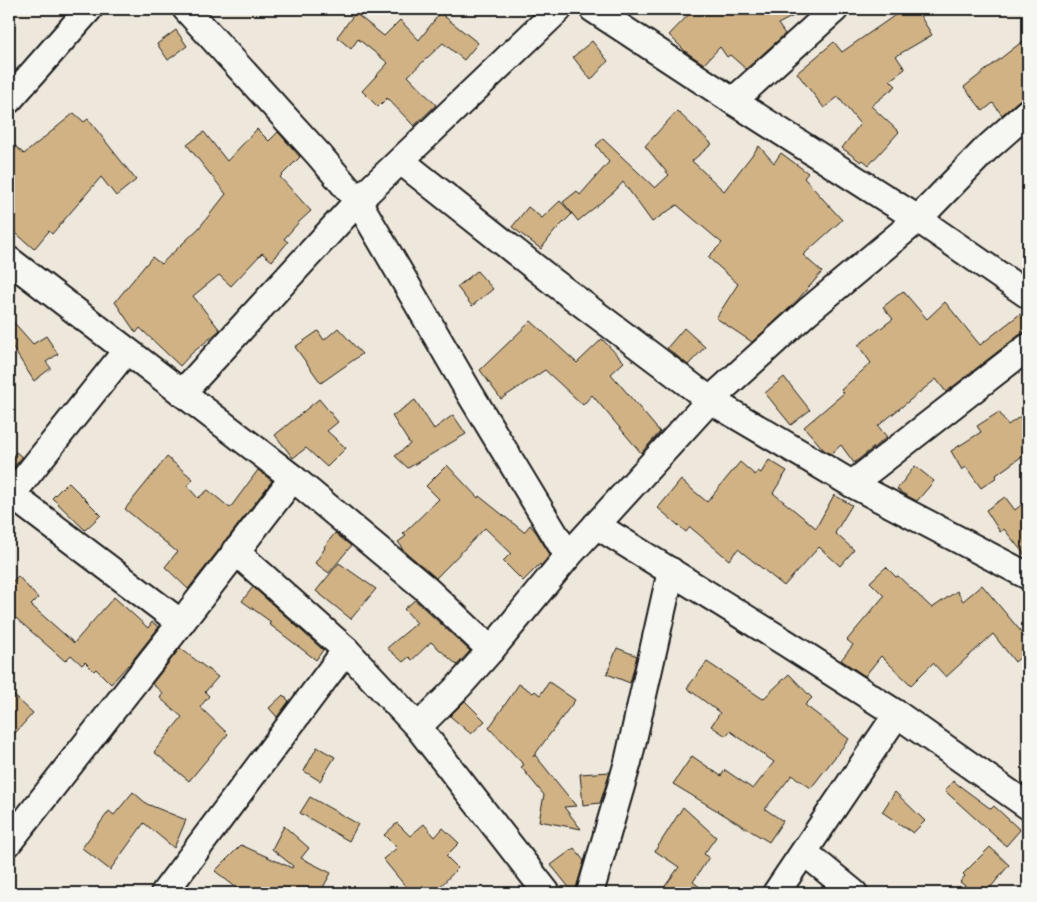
<svg xmlns="http://www.w3.org/2000/svg" width="1037" height="902" viewBox="0 0 1037 902" font-family="'Playpen Sans',sans-serif">
<style>
.building{fill:#d0b284;stroke:#1c1c1c}
.lines{fill:none;stroke-linecap:round;stroke-linejoin:round}
.street-casing{stroke:#1c1c1c;stroke-width:30}
.street{stroke:#f6f6f2;stroke-width:26}
</style>
<rect width="100%" height="100%" fill="#eee8dc"/>
<filter id="ink" filterUnits="userSpaceOnUse"><feTurbulence type="fractalNoise" baseFrequency=".02" numOctaves="2"/><feDisplacementMap in="SourceGraphic" scale="10" xChannelSelector="R" yChannelSelector="G"/><feConvolveMatrix kernelMatrix="1 2 1 2 8 2 1 2 1" color-interpolation-filters="sRGB"/></filter>
<g filter="url(#ink)">
<!-- building -->
<g class="building">
<path d="M694 9H807L778 24 785 34 746 69 730 55 727 57 720 47 704 64 686 52 669 35Z"/>
<path d="M904 9H916L932 35 896 56 905 69 890 80 896 86 871 106 899 132 869 165 863 160 861 162 842 148 860 124 838 97 824 108 797 73 834 42 842 52Z"/>
<path d="M355 13 384 36 400 20 419 40 440 13 478 43 464 60 443 43 408 76 436 105 414 126 387 98 378 107 362 91 388 63 358 39 351 49 337 37Z"/>
<path d="M176 30 187 46 168 60 157 44Z"/>
<path d="M1028 37V97H1025L1018 101 1002 115 993 103 983 111 964 87Z"/>
<path d="M592 41 608 61 591 80 573 57Z"/>
<path d="M677 111 712 144 692 161 724 191 759 146 774 163 781 153 808 173 804 178 842 220 803 255 822 272 795 303 752 342 716 318 738 284 708 257 722 243 677 205 652 222 623 182 615 191 578 221 563 202 577 191 580 195 609 162 596 145 603 139 655 188 669 175 645 146Z"/>
<path d="M74 113 84 122 88 119 136 180 116 196 101 177 52 234 49 231 34 249 9 227V140L24 154Z"/>
<path d="M257 129 269 141 278 132 300 157 280 177 311 211 299 222 284 239 288 242 272 261 262 253 231 286 219 275 193 296 220 330 191 354 180 366 140 328 136 333 115 302 152 257 161 264 199 228 226 194 187 145 204 132 227 161Z"/>
<path d="M560 201 572 214 554 232 541 249 512 227 528 207 542 218Z"/>
<path d="M477 271 493 289 472 306 457 287Z"/>
<path d="M903 291 927 319 945 302 980 345 1020 314 1028 324V328L1023 332 1024 333 1019 335 946 392 936 379 878 426 887 437 854 463 841 445 831 454 824 450 804 427 844 393 841 390 871 363 858 345 893 319 883 307Z"/>
<path d="M9 317 33 344 46 336 58 354 46 362 51 368 34 381 9 342Z"/>
<path d="M531 321 577 363 602 339 624 362 611 374 660 432 641 453 592 395 583 405 545 370 501 399 480 370Z"/>
<path d="M338 328 362 354 321 383 295 347 318 331 324 340Z"/>
<path d="M684 328 705 347 688 365 667 348Z"/>
<path d="M784 377 810 410 791 425 765 393Z"/>
<path d="M319 399 338 422 327 431 346 448 327 467 306 448 293 458 275 435Z"/>
<path d="M415 400 434 429 453 415 466 434 408 468 395 456 410 444 392 416Z"/>
<path d="M1028 411V452L996 475 997 477 981 488 966 467 962 470 951 451 981 432 977 426 999 412 1008 425Z"/>
<path d="M16 452 22 457 11 471 9 469V462Z"/>
<path d="M167 457 193 479 187 486 198 498 208 490 230 508 258 470 272 481 227 539 224 541 221 547 188 589 165 567 177 552 125 509Z"/>
<path d="M769 460 787 471 773 493 816 528 834 495 852 505 835 533 854 550 840 566 819 547 784 586 738 549 729 560 690 527 686 532 658 508 681 480 707 502 740 462 755 475 758 471 761 473Z"/>
<path d="M447 465 478 498 479 496 524 532 530 525 536 532 550 555 541 566 540 564 523 581 503 561 511 553 485 528 436 578 401 548 402 547 398 542 406 536 403 534 439 499 426 486Z"/>
<path d="M915 466 934 481 917 501 902 493 897 489Z"/>
<path d="M68 482 101 515 85 530 52 498Z"/>
<path d="M1005 497 1015 510 1028 499V559L1004 529 1000 532 986 510Z"/>
<path d="M335 533 351 546 329 573 315 563 325 548 324 547Z"/>
<path d="M339 563 376 589 351 619 316 591Z"/>
<path d="M886 567 896 577 898 576 932 608 957 591 963 601 982 585 1028 640V651L1015 662 993 634 946 677 933 663 911 685 881 656 865 676 841 660 853 645 847 640 884 596 870 582Z"/>
<path d="M18 576 38 598 31 605 74 643 114 597 148 628 152 622 159 627 128 666V665L111 684 96 669 94 671 85 662 82 665 71 655 65 661 9 612V585Z"/>
<path d="M253 587 323 650 316 660 269 624 271 622 242 601Z"/>
<path d="M415 600 470 651 457 665 431 642 412 660 409 657 403 662 387 648 417 623 404 609Z"/>
<path d="M180 648 218 677 205 692 209 696 200 707 228 734 189 781 154 752 182 717 160 698 163 693 152 684Z"/>
<path d="M617 648 637 656 630 683 607 674Z"/>
<path d="M707 662 763 699 789 674 812 698 805 705 849 739 811 788 792 775 765 809 783 821 769 842 673 784 692 756 721 776 725 770 753 789 774 762 730 731 726 736 711 726 720 713 687 688Z"/>
<path d="M549 682 575 700 533 757 535 755 576 806 564 807 581 829 539 821 544 795 521 767 524 765 489 728 519 684 533 693 535 691 540 695Z"/>
<path d="M9 691 33 713 9 740Z"/>
<path d="M283 695 289 701 277 717 269 708Z"/>
<path d="M465 701 485 721 471 734 450 716Z"/>
<path d="M317 747 335 757 320 781 304 771Z"/>
<path d="M610 772 600 803 583 805 580 774Z"/>
<path d="M953 781 991 809 994 806 1020 830 1006 846 945 791Z"/>
<path d="M133 792 147 804 186 820 174 848 144 823 110 870 82 848 109 811 114 815Z"/>
<path d="M895 792 925 821 913 833 882 812Z"/>
<path d="M310 797 358 824 349 841 300 813Z"/>
<path d="M683 807 716 837 704 854 709 857 693 882 708 893H660L679 867 655 851Z"/>
<path d="M397 823 410 836 424 824 435 837 443 828 459 843 446 856 458 868 434 893H411L383 859 397 848 384 835Z"/>
<path d="M284 826 309 848 301 858 331 873 320 893H243L215 871 241 845 292 868 293 866 272 849Z"/>
<path d="M990 847 1009 865 986 893H974L960 882 965 876 963 874Z"/>
<path d="M574 848 584 861 576 888 572 891 551 865Z"/>
</g>
<g class="lines">
<!-- street casing -->
<g class="street-casing">
<g id="street">
<path d="M186 9 319 155 358 201 469 392 568 556"/>
<path d="M593 9 733 101 918 219 1028 295"/>
<path d="M9 100 89 9"/>
<path d="M733 101 835 9"/>
<path d="M401 161 556 284 710 400 852 484 1028 576"/>
<path d="M9 260 293 478 425 588 491 650"/>
<path d="M182 393 358 201 559 9"/>
<path d="M852 484 1028 347"/>
<path d="M9 493 181 623"/>
<path d="M9 498 126 351"/>
<path d="M596 525 786 643 897 714 1028 806"/>
<path d="M235 551 346 650 418 727 547 893"/>
<path d="M418 727 459 686 491 650 568 556 710 400 808 311 918 219 985 150 1028 112"/>
<path d="M9 842 181 623 293 478"/>
<path d="M804 852 854 893"/>
<path d="M164 893 346 650"/>
<path d="M590 893 628 762 671 571"/>
<path d="M776 893 897 714"/>
</g>
</g>
<!-- street -->
<use href="#street" class="street"/>
</g>
</g>
<!-- margin -->
<rect width="1037" height="902" fill="none" stroke="#f6f6f2" stroke-width="30"/>
<rect x="15" y="15" width="1007" height="872" fill="none" stroke="#1c1c1c" stroke-width="2" filter="url(#ink)"/>
</svg>
